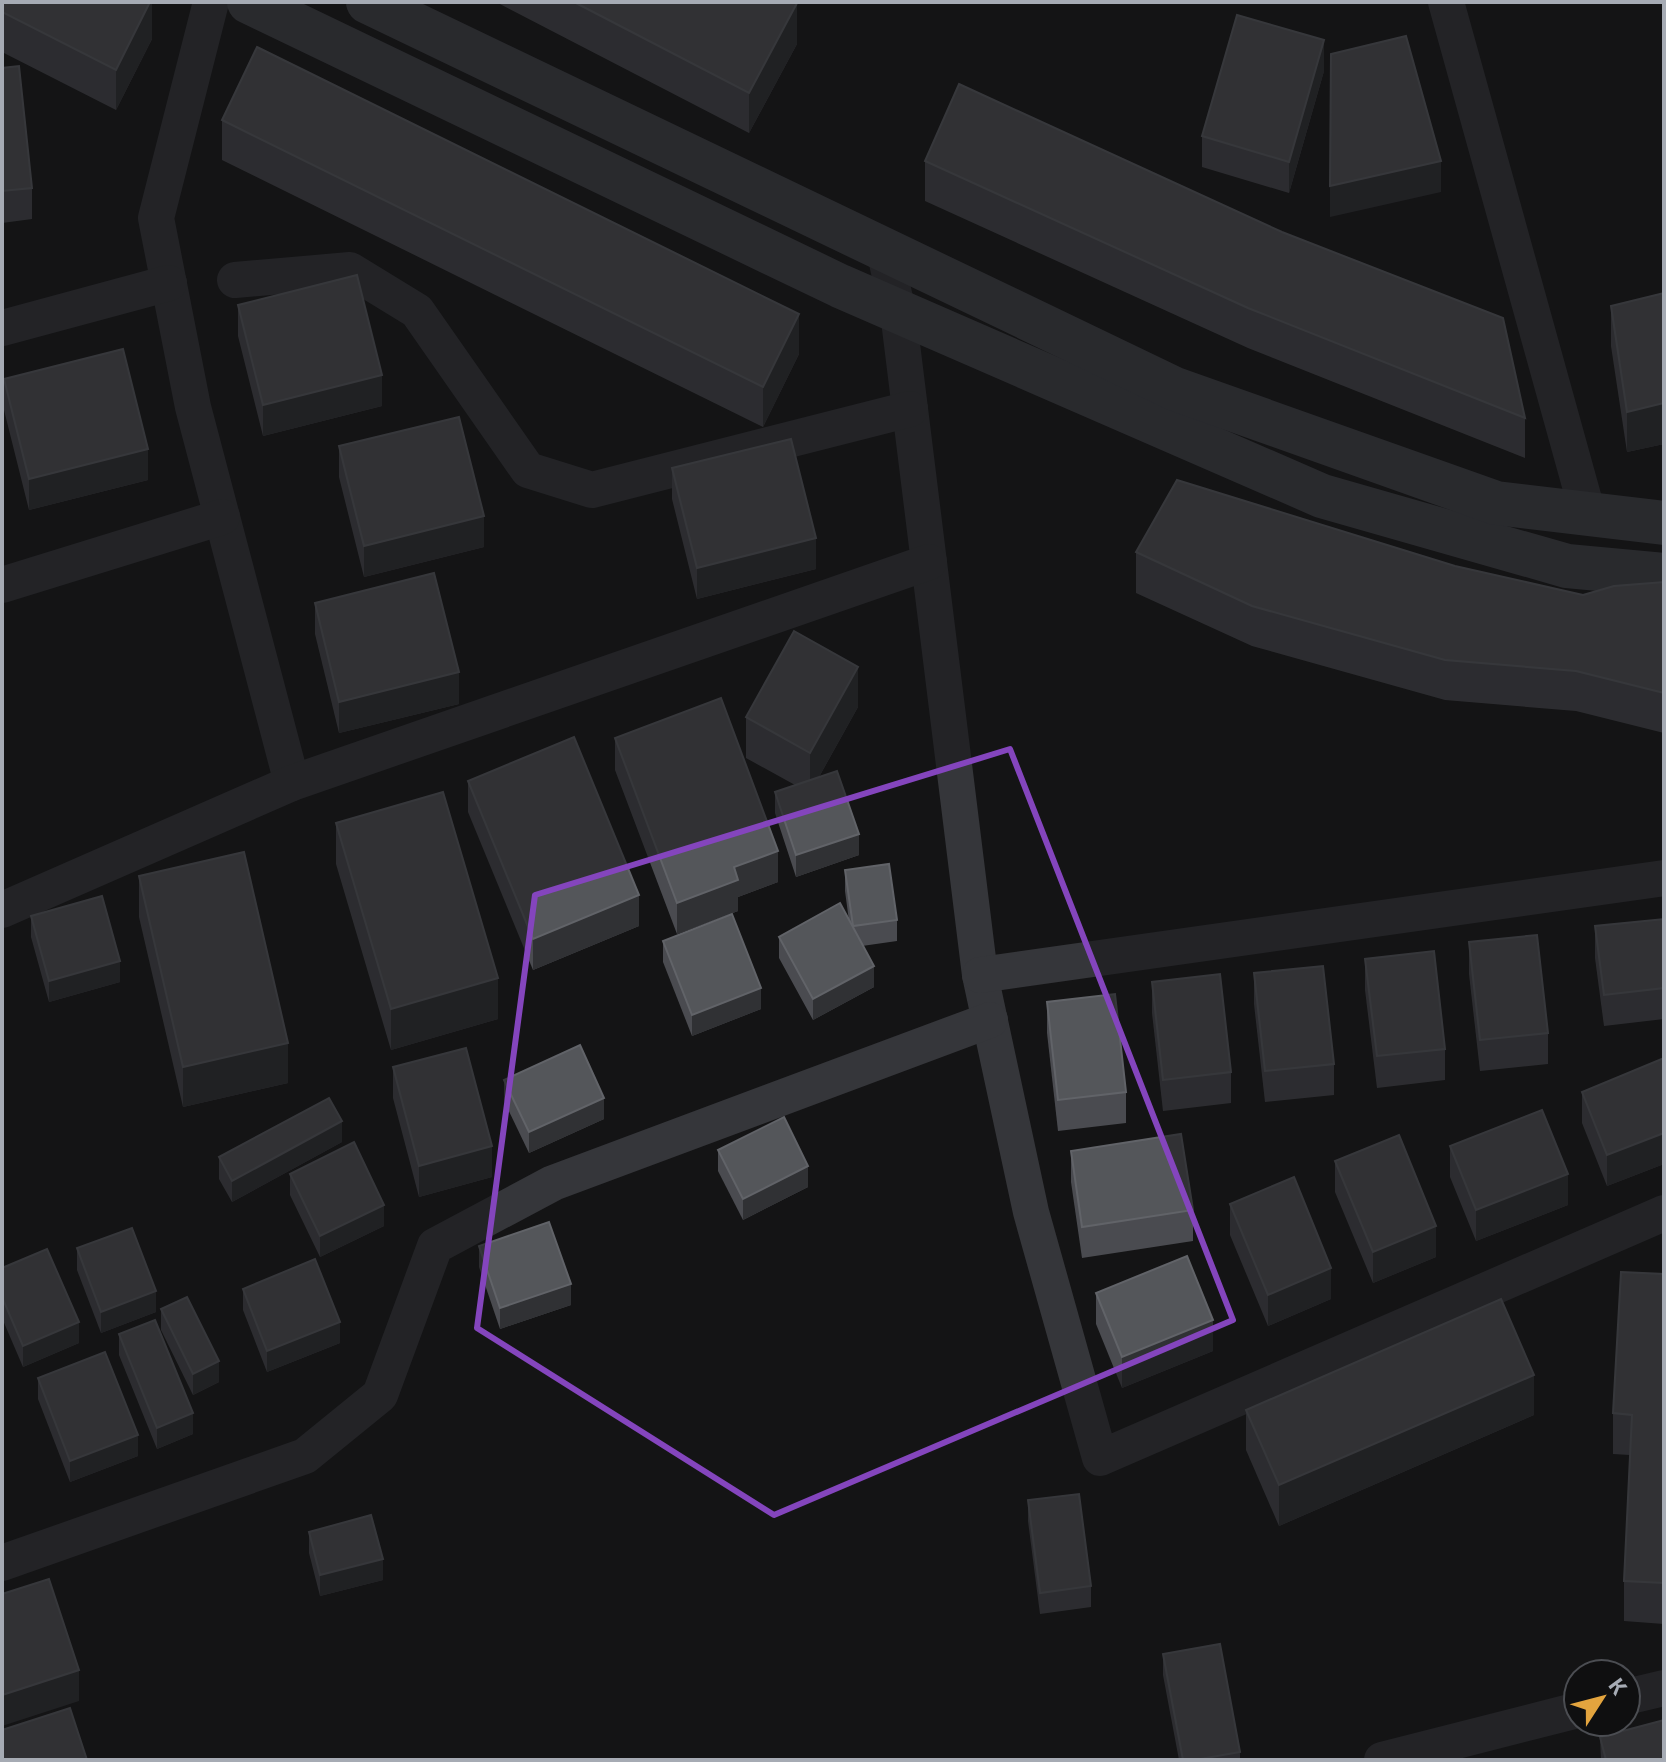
<svg xmlns="http://www.w3.org/2000/svg" width="1666" height="1762" viewBox="0 0 1666 1762" font-family="'Exo 2',sans-serif">
<style>
.lines{fill:none;stroke-linecap:round;stroke-linejoin:round}
.minor{stroke:#35363a;stroke-width:36}
.secondary{stroke:#43454a;stroke-width:44}
.wall{fill:#4a4b50}
.shaded-wall{fill:#303134}
.building{fill:#54565a;stroke:#616368;stroke-width:2}
.marked{fill:none;stroke:#8445bd;stroke-width:6;stroke-linejoin:round}
</style>
<rect width="100%" height="100%" fill="#141415"/>
<g class="lines">
<!-- minor -->
<g class="minor">
<path d="M211 2 156 218 193 407 292 783"/>
<path d="M1446 2 1588 514"/>
<path d="M884 249 898 312 980 975 1031 1212 1100 1458 1664 1213"/>
<path d="M235 280 350 270 417 311 528 470 592 490 910 409"/>
<path d="M2 328 169 283"/>
<path d="M2 585 222 517"/>
<path d="M2 910 292 783 929 562"/>
<path d="M980 975 1664 878"/>
<path d="M2 1563 305 1456 380 1395 435 1246 553 1183 990 1020"/>
<path d="M1626 1697 1664 1688"/>
<path d="M1382 1760 1578 1710"/>
</g>
<!-- secondary -->
<g class="secondary">
<path d="M249 2 840 286 1322 496 1567 566 1664 575"/>
<path d="M368 2 1175 389 1496 503 1664 523"/>
</g>
</g>
<!-- wall -->
<g class="wall">
<path d="M2 2H152V39L116 110 2 52Z"/>
<path d="M496 2H794L797 44 749 133Z"/>
<path d="M2 68 32 188V219L2 223Z"/>
<path d="M1324 71 1289 193 1202 167V136Z"/>
<path d="M222 120 799 354 763 427 222 160Z"/>
<path d="M925 161 1525 418V458L1248 348 925 201Z"/>
<path d="M1664 293V444L1627 452 1611 346V306Z"/>
<path d="M238 305 382 406 263 436 238 336Z"/>
<path d="M4 379 148 480 29 510 4 410Z"/>
<path d="M339 446 484 547 364 577 339 477Z"/>
<path d="M672 468 816 569 697 599 672 499Z"/>
<path d="M1136 552 1455 566 1583 595 1664 582V733L1576 711 1445 700 1252 646 1136 593Z"/>
<path d="M315 603 459 704 339 733 315 634Z"/>
<path d="M858 707 819 777 859 855 796 877 775 813V792L795 785 746 758V717Z"/>
<path d="M615 738 778 882 738 897V911L677 934 615 770Z"/>
<path d="M468 781 639 926 533 970 468 812Z"/>
<path d="M336 823 498 1019 391 1050 336 864Z"/>
<path d="M845 870 897 920V941L862 946 874 987 813 1020 779 958V937L849 921 845 891Z"/>
<path d="M139 876 288 1083 183 1107 139 917Z"/>
<path d="M31 916 120 982 49 1002 31 937Z"/>
<path d="M1664 919V1019L1604 1026 1595 958V926Z"/>
<path d="M663 941 761 1009 692 1036 663 962Z"/>
<path d="M1469 942 1548 1033V1064L1480 1071 1469 974Z"/>
<path d="M1365 959 1445 1049V1080L1377 1088 1365 990Z"/>
<path d="M1254 973 1334 1064V1095L1265 1102 1254 1004Z"/>
<path d="M1152 982 1231 1072V1103L1163 1111 1152 1013Z"/>
<path d="M1047 1002 1126 1092V1123L1058 1131 1047 1033Z"/>
<path d="M1664 1058V1164L1607 1186 1582 1123V1092Z"/>
<path d="M393 1067 492 1177 419 1197 393 1098Z"/>
<path d="M504 1080 604 1119 529 1153 504 1101Z"/>
<path d="M342 1142 232 1202 219 1179V1157Z"/>
<path d="M1450 1146 1568 1205 1476 1241 1450 1177Z"/>
<path d="M718 1150 808 1187 743 1220 718 1171Z"/>
<path d="M1071 1151 1193 1210V1241L1082 1258 1071 1182Z"/>
<path d="M1335 1161 1436 1257 1373 1283 1335 1192Z"/>
<path d="M290 1174 384 1226 320 1257 290 1195Z"/>
<path d="M1230 1204 1331 1299 1268 1326 1230 1235Z"/>
<path d="M479 1246 571 1305 500 1329 479 1267Z"/>
<path d="M77 1248 156 1312 101 1333 77 1270Z"/>
<path d="M2 1268 79 1343 23 1367 2 1318Z"/>
<path d="M1664 1274V1624L1624 1621V1581L1630 1455 1613 1454V1413Z"/>
<path d="M243 1289 340 1343 267 1372 243 1310Z"/>
<path d="M1096 1293 1213 1351 1122 1388 1096 1324Z"/>
<path d="M161 1309 219 1382 193 1395 161 1330Z"/>
<path d="M119 1334 193 1434 157 1449 119 1355Z"/>
<path d="M38 1378 138 1456 70 1482 38 1399Z"/>
<path d="M1246 1410 1534 1415 1279 1526 1246 1450Z"/>
<path d="M1028 1500 1091 1586V1607L1040 1614 1028 1521Z"/>
<path d="M309 1532 383 1580 320 1596 309 1553Z"/>
<path d="M1163 1654 1240 1752V1760H1179L1163 1675Z"/>
<path d="M1600 1737 1664 1760H1601Z"/>
</g>
<!-- shaded-wall -->
<g class="shaded-wall">
<path d="M150 2H152V39L116 110V70Z"/>
<path d="M797 3V44L749 133V93Z"/>
<path d="M1324 40V71L1289 193V162Z"/>
<path d="M1441 161V192L1330 217V186Z"/>
<path d="M799 314V354L763 427V387Z"/>
<path d="M382 375V406L263 436V405Z"/>
<path d="M1664 403V444L1627 452V412Z"/>
<path d="M148 449V480L29 510V479Z"/>
<path d="M484 516V547L364 577V546Z"/>
<path d="M816 538V569L697 599V568Z"/>
<path d="M858 667V707L810 793V753Z"/>
<path d="M459 672V704L339 733V702Z"/>
<path d="M859 834V855L796 877V855Z"/>
<path d="M778 851V882L738 897V911L677 934V903L734 867Z"/>
<path d="M639 895V926L533 970V939Z"/>
<path d="M120 961V982L49 1002V981Z"/>
<path d="M874 966V987L813 1020V999Z"/>
<path d="M498 978V1019L391 1050V1009Z"/>
<path d="M761 988V1009L692 1036V1015Z"/>
<path d="M288 1043V1083L183 1107V1067Z"/>
<path d="M604 1098V1119L529 1153V1132Z"/>
<path d="M342 1121V1142L232 1202V1181Z"/>
<path d="M1664 1133V1164L1607 1186V1155Z"/>
<path d="M492 1146V1177L419 1197V1166Z"/>
<path d="M808 1166V1187L743 1220V1199Z"/>
<path d="M1568 1174V1205L1476 1241V1210Z"/>
<path d="M384 1205V1226L320 1257V1236Z"/>
<path d="M1436 1226V1257L1373 1283V1252Z"/>
<path d="M1331 1268V1299L1268 1326V1295Z"/>
<path d="M571 1284V1305L500 1329V1308Z"/>
<path d="M156 1291V1312L101 1333V1312Z"/>
<path d="M1213 1320V1351L1122 1388V1357Z"/>
<path d="M79 1322V1343L23 1367V1346Z"/>
<path d="M340 1322V1343L267 1372V1351Z"/>
<path d="M219 1361V1382L193 1395V1374Z"/>
<path d="M1534 1375V1415L1279 1526V1485Z"/>
<path d="M193 1413V1434L157 1449V1428Z"/>
<path d="M138 1435V1456L70 1482V1461Z"/>
<path d="M383 1559V1580L320 1596V1575Z"/>
<path d="M79 1670V1701L2 1726V1695Z"/>
</g>
<!-- building -->
<g class="building">
<path d="M2 2H150L116 70 2 12Z"/>
<path d="M574 2H794L797 3 749 93Z"/>
<path d="M1237 15 1324 40 1289 162 1202 136Z"/>
<path d="M1406 36 1441 161 1330 186 1331 54Z"/>
<path d="M257 47 799 314 763 387 222 120Z"/>
<path d="M19 66 32 188 2 191V68Z"/>
<path d="M959 84 1282 232 1503 318 1525 418 1248 308 925 161Z"/>
<path d="M357 275 382 375 263 405 238 305Z"/>
<path d="M1664 293V403L1627 412 1611 306Z"/>
<path d="M123 349 148 449 29 479 4 379Z"/>
<path d="M459 417 484 516 364 546 339 446Z"/>
<path d="M791 439 816 538 697 568 672 468Z"/>
<path d="M1177 480 1455 566 1583 595 1614 586 1664 582V693L1576 671 1445 660 1252 606 1136 552Z"/>
<path d="M434 573 459 672 339 702 315 603Z"/>
<path d="M794 631 858 667 810 753 746 717Z"/>
<path d="M721 698 778 851 734 867 738 880 677 903 615 738Z"/>
<path d="M574 737 639 895 533 939 468 781Z"/>
<path d="M837 771 859 834 796 855 775 792Z"/>
<path d="M443 792 498 978 391 1009 336 823Z"/>
<path d="M244 852 288 1043 183 1067 139 876Z"/>
<path d="M889 864 897 920 853 926 845 870Z"/>
<path d="M102 896 120 961 49 981 31 916Z"/>
<path d="M840 903 874 966 813 999 779 937Z"/>
<path d="M732 914 761 988 692 1015 663 941Z"/>
<path d="M1664 919V988L1604 995 1595 926Z"/>
<path d="M1537 935 1548 1033 1480 1040 1469 942Z"/>
<path d="M1434 951 1445 1049 1377 1056 1365 959Z"/>
<path d="M1323 966 1334 1064 1265 1071 1254 973Z"/>
<path d="M1220 974 1231 1072 1163 1080 1152 982Z"/>
<path d="M1115 994 1126 1092 1058 1100 1047 1002Z"/>
<path d="M580 1045 604 1098 529 1132 504 1080Z"/>
<path d="M466 1048 492 1146 419 1166 393 1067Z"/>
<path d="M1664 1058V1133L1607 1155 1582 1092Z"/>
<path d="M329 1098 342 1121 232 1181 219 1157Z"/>
<path d="M1542 1110 1568 1174 1476 1210 1450 1146Z"/>
<path d="M784 1117 808 1166 743 1199 718 1150Z"/>
<path d="M1181 1134 1193 1210 1082 1227 1071 1151Z"/>
<path d="M1399 1135 1436 1226 1373 1252 1335 1161Z"/>
<path d="M354 1142 384 1205 320 1236 290 1174Z"/>
<path d="M1294 1177 1331 1268 1268 1295 1230 1204Z"/>
<path d="M549 1222 571 1284 500 1308 479 1246Z"/>
<path d="M132 1228 156 1291 101 1312 77 1248Z"/>
<path d="M47 1249 79 1322 23 1346 2 1297V1268Z"/>
<path d="M1187 1256 1213 1320 1122 1357 1096 1293Z"/>
<path d="M315 1259 340 1322 267 1351 243 1289Z"/>
<path d="M1621 1272 1664 1274V1583L1624 1581 1632 1415 1613 1413Z"/>
<path d="M187 1297 219 1361 193 1374 161 1309Z"/>
<path d="M1501 1299 1534 1375 1279 1485 1246 1410Z"/>
<path d="M155 1320 193 1413 157 1428 119 1334Z"/>
<path d="M105 1352 138 1435 70 1461 38 1378Z"/>
<path d="M1079 1494 1091 1586 1040 1593 1028 1500Z"/>
<path d="M371 1515 383 1559 320 1575 309 1532Z"/>
<path d="M49 1579 79 1670 2 1695V1594Z"/>
<path d="M1220 1644 1240 1752 1195 1760H1183L1163 1654Z"/>
<path d="M70 1708 87 1760H2V1730Z"/>
<path d="M1664 1720V1760H1606L1600 1737Z"/>
</g>
<!-- marked area -->
<path d="M0 0H1666V1762H0ZM1010 749 1233 1320 774 1515 477 1328 535 895Z" fill="#141415" fill-opacity=".55" fill-rule="evenodd"/>
<path class="marked" d="M1010 749 1233 1320 774 1515 477 1328 535 895Z"/>
<!-- border -->
<rect width="1666" height="1762" fill="none" stroke="#a6abb4" stroke-width="8"/>
<!-- north arrow -->
<g transform="translate(1602 1698) rotate(54)"><circle r="38" fill="#0f0f10" stroke="#4b4d52" stroke-width="2"/>
<path d="M0-6L14 30L0 20L-14 30Z" fill="#e3a43e"/>
<text y="-12" font-size="22" font-weight="bold" text-anchor="middle" fill="#a6abb4">K</text>
</g>
</svg>
